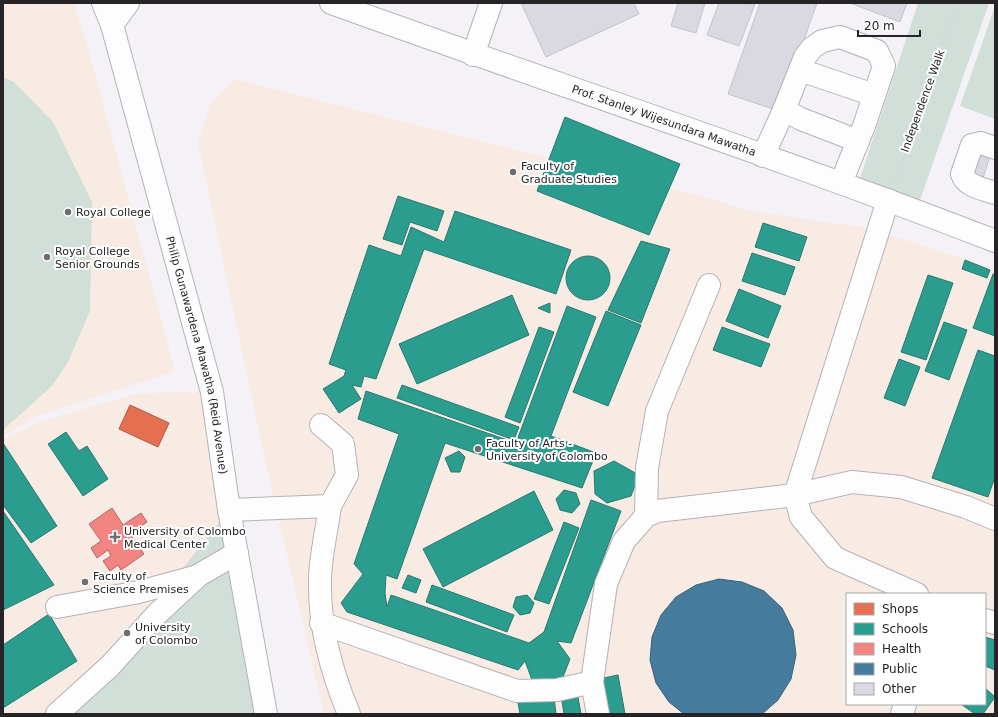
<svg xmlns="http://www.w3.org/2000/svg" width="998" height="717" viewBox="0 0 998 717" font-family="'DejaVu Sans',sans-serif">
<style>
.commercial{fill:#f7ebe4;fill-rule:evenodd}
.green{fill:#d2dfd9}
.shops{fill:#e76f51;stroke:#ad5844}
.schools{fill:#2a9d8f;stroke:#297970}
.health{fill:#f28482;stroke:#b56766}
.public{fill:#457b9d;stroke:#3c6179}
.building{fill:#dad8e1;stroke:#c6c4c8}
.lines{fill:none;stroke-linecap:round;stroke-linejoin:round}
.minor-casing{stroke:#b4b2b6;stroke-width:24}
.major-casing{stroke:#b4b2b6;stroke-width:24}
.path{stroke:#d9d8d9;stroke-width:2.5;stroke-dasharray:3 3;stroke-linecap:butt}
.minor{stroke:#fefdfe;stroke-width:22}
.major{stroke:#fefdfe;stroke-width:22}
.poi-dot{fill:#6e6c6f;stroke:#fff;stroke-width:1.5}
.labels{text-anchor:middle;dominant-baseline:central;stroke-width:4;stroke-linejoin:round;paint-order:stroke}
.street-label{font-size:11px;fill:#262426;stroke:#fff}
.poi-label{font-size:11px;fill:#262426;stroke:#fff;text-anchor:start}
</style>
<rect width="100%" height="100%" fill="#f5f2f7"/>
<!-- commercial -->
<g class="commercial">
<path d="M3 3H74L89 52 175 371 35 417 3 436Z"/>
<path d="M235 79 704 197 752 211 867 228 995 269V714H324L263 451 198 143 211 103ZM847 594H985V704H847Z"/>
<path d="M212 392 266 714H3V439L44 421 138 393Z"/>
</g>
<!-- green -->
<g class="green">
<path d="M918 3H989L919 203 860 178Z"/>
<path d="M995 6V119L960 106Z"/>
<path d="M3 77 14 82 53 122 92 202 90 311 68 362 52 386 3 430Z"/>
<path d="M229 510 266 714H68Z"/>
</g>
<!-- shops -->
<path class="shops" d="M130 405 169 423 158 447 119 429Z"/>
<!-- schools -->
<g class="schools">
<path d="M565 117 680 164 649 235 537 191Z"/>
<path d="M398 196 444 211 437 231 410 222 402 245 383 239Z"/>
<path d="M455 211 571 250 556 294 424 249 376 379 364 376 361 387 352 385 361 399 339 413 323 389 344 376 346 370 329 364 369 245 401 256 411 227 444 242Z"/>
<path d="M763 223 807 237 799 261 755 247Z"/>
<path d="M641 241 670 249 641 323 608 310Z"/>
<path d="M752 253 795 267 785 295 742 281Z"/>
<circle cx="588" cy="278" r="22"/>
<path d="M965 260 990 270 987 278 962 269Z"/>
<path d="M993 274H995V336L973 328Z"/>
<path d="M928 275 953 283 926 360 901 352Z"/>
<path d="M739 289 781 306 768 338 726 321Z"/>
<path d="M512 295 529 335 417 384 399 344Z"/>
<path d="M550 303V313L538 308Z"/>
<path d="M567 306 596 317 551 436 596 453 582 488 445 443 397 579 386 575 385 593 387 607 391 595 529 643 544 632 591 500 621 511 571 643 557 641 570 659 561 682 532 680 525 661 518 670 347 612 341 603 363 574 354 564 399 434 358 419 366 391 516 443Z"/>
<path d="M606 311 641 325 608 406 573 392Z"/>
<path d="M944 322 967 330 949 380 925 371Z"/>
<path d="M539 327 554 332 520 423 505 417Z"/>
<path d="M722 327 770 344 761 367 713 350Z"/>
<path d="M978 350 995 356V477L988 497 932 478Z"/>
<path d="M899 359 920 367 905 406 884 398Z"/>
<path d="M402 385 519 427 514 440 397 398Z"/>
<path d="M66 432 79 451 87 446 108 479 83 496 48 444Z"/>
<path d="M3 443 57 526 31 543 3 505Z"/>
<path d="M459 451 465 457 460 472H451L445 458Z"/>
<path d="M614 461 639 475 631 496 607 503 595 494 594 471Z"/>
<path d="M564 490 576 493 580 504 572 513 560 510 556 499Z"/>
<path d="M534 491 553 530 443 587 423 549Z"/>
<path d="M3 511 54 585 3 610Z"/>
<path d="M564 522 579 528 549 604 534 599Z"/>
<path d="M408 575 421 580 416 593 402 588Z"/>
<path d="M432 585 514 615 507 632 426 602Z"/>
<path d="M527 595 534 603 530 613 520 615 513 607 516 597Z"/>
<path d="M49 614 77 661 3 708V645Z"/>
<path d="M985 637 995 640V670L985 666Z"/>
<path d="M618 675 625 714H606L599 679Z"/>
<path d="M985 688 995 697 983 714H975L961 704H985Z"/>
<path d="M577 692 581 714H564L561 695Z"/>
<path d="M554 697 556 714H520L518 703Z"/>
</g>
<!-- health -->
<path class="health" d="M112 508 123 525 141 513 147 522 130 534 144 554 121 570 118 565 110 571 103 561 111 556 108 550 97 558 91 548 101 541 89 524Z"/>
<!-- public -->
<path class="public" d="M719 579 742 582 764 591 782 608 793 630 796 655 791 679 778 700 762 714H684L669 702 656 683 650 660 652 637 661 615 676 597 696 585Z"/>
<!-- building -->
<g class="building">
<path d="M521 3H634L639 14 546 57Z"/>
<path d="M678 3H705L696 33 671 26Z"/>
<path d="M719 3 755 4 739 46 707 35Z"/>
<path d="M760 3H817L779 111 728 94Z"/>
<path d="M850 3H907L900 22Z"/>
<path d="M978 148 991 153 983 178 969 174Z"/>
</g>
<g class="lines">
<!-- minor casing -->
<g class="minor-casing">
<g id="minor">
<path d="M473 55 491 3"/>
<path d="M800 70 874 95"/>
<path d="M784 110 801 119 858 141"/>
<path d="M995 148 981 143 972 145 962 174C966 187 984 189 995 193"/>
<path d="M763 156 784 110 805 57 812 48 822 41 840 37 877 51 884 66 864 126 841 183"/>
<path d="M888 200 795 495 801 517 835 558 917 594"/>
<path d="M321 425 343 444 347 475 330 506"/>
<path d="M229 510 330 506C327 530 320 557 320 581 319 628 331 671 349 714"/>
<path d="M646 516 647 468 657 411 709 285"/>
<path d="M57 607 139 592 194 577"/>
<path d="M985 620 995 623"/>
<path d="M321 623 517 691 557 690 592 682"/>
<path d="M57 714 110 666 156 615 199 575 237 553"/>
<path d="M598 714 592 682 606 584 624 541 646 516 657 511 795 495 852 482 901 487 966 507 995 519"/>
<path d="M902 714 905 704"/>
</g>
</g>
<!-- major casing -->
<g class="major-casing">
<g id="major">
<path id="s1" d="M103 3 112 25 212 392 229 510 266 714"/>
<path id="s2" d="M331 3C552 83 776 156 995 241"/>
<path d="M112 25 128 3"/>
</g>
</g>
<!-- path -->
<path class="path" d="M895 182 958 3"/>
<!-- minor -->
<use href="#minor" class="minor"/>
<!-- major -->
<use href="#major" class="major"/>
</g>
<!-- markers -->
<g class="poi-dot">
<circle cx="513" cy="172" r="4"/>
<circle cx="68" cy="212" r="4"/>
<circle cx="47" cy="257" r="4"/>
<circle cx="478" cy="449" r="4"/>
<path d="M113 531h4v4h4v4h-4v4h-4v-4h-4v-4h4z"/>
<circle cx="85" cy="582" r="4"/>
<circle cx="127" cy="633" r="4"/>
</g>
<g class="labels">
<!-- street labels -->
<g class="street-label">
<text transform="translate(923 101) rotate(-70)">Independence Walk</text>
<text stroke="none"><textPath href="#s2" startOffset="353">Prof. Stanley Wijesundara Mawatha</textPath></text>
<text stroke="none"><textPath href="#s1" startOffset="365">Philip Gunawardena Mawatha (Reid Avenue)</textPath></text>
</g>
<!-- poi labels -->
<g class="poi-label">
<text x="521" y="166">Faculty of<tspan x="521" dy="13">Graduate Studies</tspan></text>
<text x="76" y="212">Royal College</text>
<text x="55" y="251">Royal College<tspan x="55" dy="13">Senior Grounds</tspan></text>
<text x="486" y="443">Faculty of Arts -<tspan x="486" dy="13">University of Colombo</tspan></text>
<text x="124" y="531">University of Colombo<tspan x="124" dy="13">Medical Center</tspan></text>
<text x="93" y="576">Faculty of<tspan x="93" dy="13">Science Premises</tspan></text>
<text x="135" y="627">University<tspan x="135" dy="13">of Colombo</tspan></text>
</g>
</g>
<!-- border -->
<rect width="998" height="717" fill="none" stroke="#262426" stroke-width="8"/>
<!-- legend -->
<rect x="846" y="593" width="140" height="112" fill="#ffffff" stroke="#a8a7a8"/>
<rect x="854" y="603" width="20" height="12" fill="#e76f51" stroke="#a8a7a8"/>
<text x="882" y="613" font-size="12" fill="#262426">Shops</text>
<rect x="854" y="623" width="20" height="12" fill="#2a9d8f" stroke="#a8a7a8"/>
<text x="882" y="633" font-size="12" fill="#262426">Schools</text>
<rect x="854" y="643" width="20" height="12" fill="#f28482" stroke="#a8a7a8"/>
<text x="882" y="653" font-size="12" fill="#262426">Health</text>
<rect x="854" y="663" width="20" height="12" fill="#457b9d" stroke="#a8a7a8"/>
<text x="882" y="673" font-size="12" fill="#262426">Public</text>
<rect x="854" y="683" width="20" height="12" fill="#dad8e1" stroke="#a8a7a8"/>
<text x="882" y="693" font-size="12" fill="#262426">Other</text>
<!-- scale -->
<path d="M858 30v6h62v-6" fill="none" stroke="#262426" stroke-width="2"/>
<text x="864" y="30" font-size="12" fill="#262426" stroke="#ffffff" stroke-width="3" paint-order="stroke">20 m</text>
</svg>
